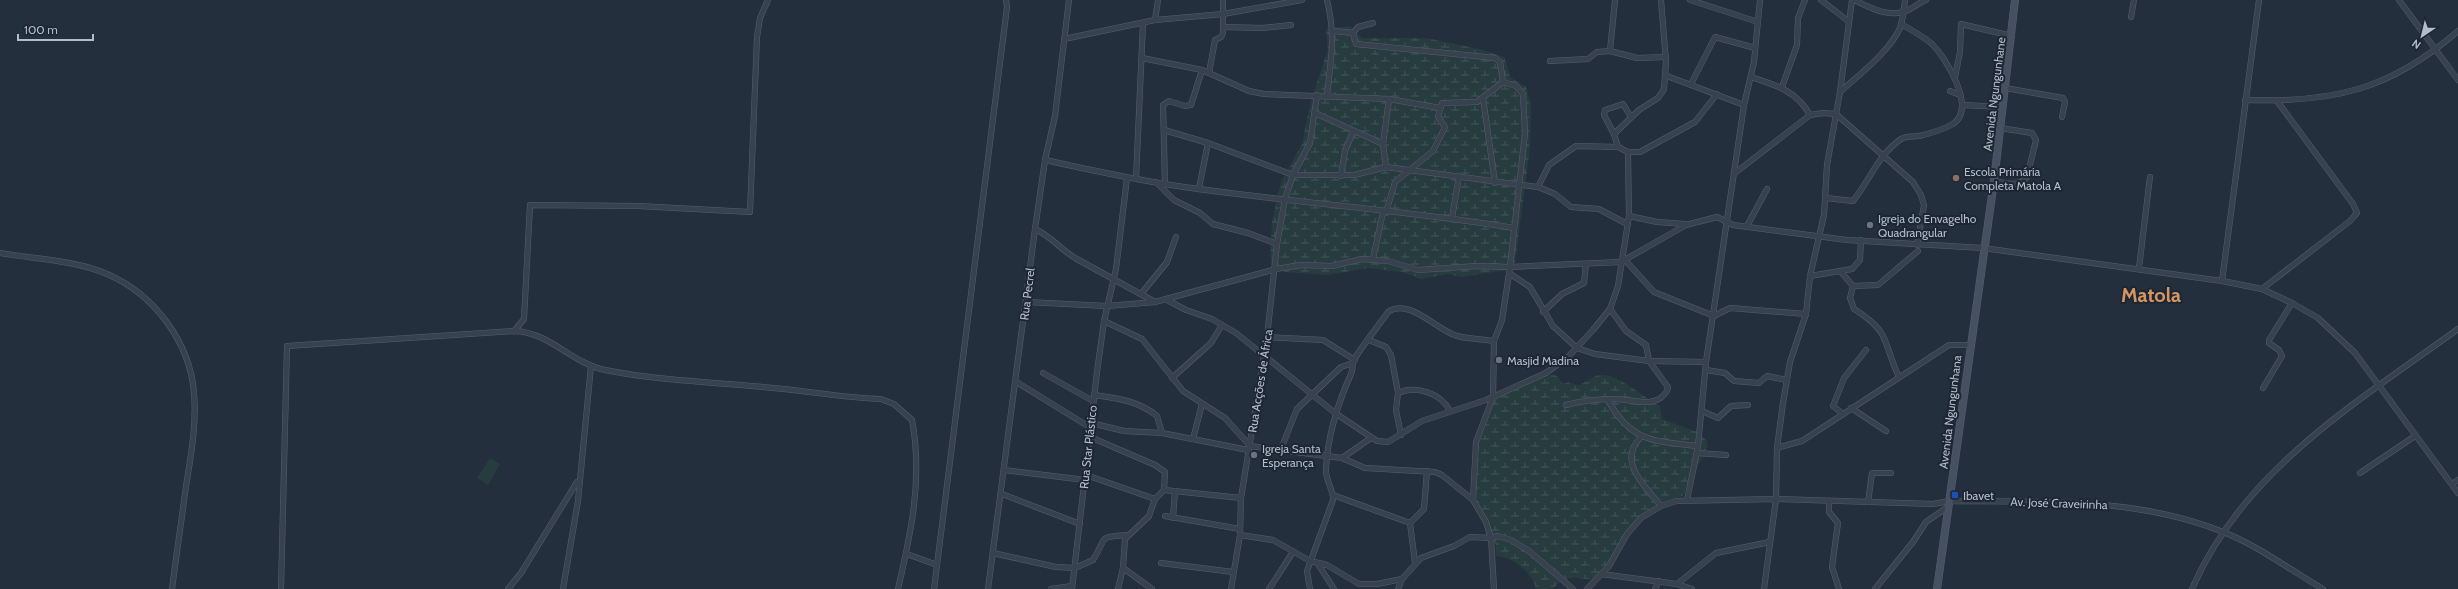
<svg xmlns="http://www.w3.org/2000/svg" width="2458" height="589" viewBox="0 0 2458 589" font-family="Cabin,sans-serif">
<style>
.green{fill:#263c3f}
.wetland{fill:url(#wetland-marsh)}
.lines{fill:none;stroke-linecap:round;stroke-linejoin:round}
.street-casing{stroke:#565f6c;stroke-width:6}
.secondary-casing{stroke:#565f6c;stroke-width:8}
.street{stroke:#38414e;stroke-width:5}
.secondary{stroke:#465061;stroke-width:7}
.education-dot{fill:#8d6e63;stroke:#1d2633;stroke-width:1.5}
.worship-dot{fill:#6b7280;stroke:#1d2633;stroke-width:1.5}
.transit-dot{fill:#1a4fb4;stroke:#1d2633;stroke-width:1.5}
.labels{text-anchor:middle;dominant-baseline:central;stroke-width:4;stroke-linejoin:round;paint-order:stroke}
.street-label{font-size:12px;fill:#b4bcc9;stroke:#1d2633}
.poi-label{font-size:12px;fill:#b4bcc9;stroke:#1d2633;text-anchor:start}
.town-label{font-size:20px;font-weight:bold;fill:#d59563;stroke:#1d2633}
</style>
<defs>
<pattern id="wetland-marsh" width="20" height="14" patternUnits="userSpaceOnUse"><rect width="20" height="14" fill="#263c3f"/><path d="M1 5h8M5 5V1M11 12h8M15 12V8" fill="none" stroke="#435659"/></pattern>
</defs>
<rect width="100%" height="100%" fill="#242f3e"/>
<!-- green -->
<path class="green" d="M490 458 500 464 488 485 477 478Z"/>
<!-- wetland -->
<g class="wetland">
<path d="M1350 26 1362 38H1426L1479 49 1504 57 1511 78 1526 87 1531 103 1530 148 1515 262 1506 270 1462 277 1448 274 1422 279 1402 272 1367 268 1328 275 1286 272 1272 268 1270 258 1272 221 1281 182 1302 144 1311 100 1328 50 1326 29Z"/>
<path d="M1553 375 1557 376 1563 384 1569 382 1579 385C1585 383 1590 378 1596 376 1613 369 1644 398 1660 406L1662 419 1697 432 1707 441 1708 446 1682 497C1628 509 1628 550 1591 580 1574 577 1565 575 1553 589H1536C1533 572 1512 557 1496 556V545L1476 499 1475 467 1477 441 1497 396 1542 376Z"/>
</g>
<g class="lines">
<!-- street casing -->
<g class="street-casing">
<g id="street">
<path d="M1327 0C1336 37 1331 58 1327 95"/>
<path d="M1690 0 1758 22"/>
<path d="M1821 0 1848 21"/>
<path d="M1854 0C1869 7 1886 17 1903 12 1911 10 1918 3 1926 0"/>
<path d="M2399 0 2458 80"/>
<path d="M2131 17 2134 0"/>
<path d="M1155 20 1158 0"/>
<path d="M1224 27 1262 28 1291 25"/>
<path d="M1334 31 1353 33 1356 44 1495 58 1500 62 1503 82 1516 86 1523 94 1525 133 1510 267 1502 320 1494 341 1493 397 1476 442 1473 500"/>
<path d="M1353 33 1358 27 1373 23"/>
<path d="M1064 39 1155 20 1223 14 1302 0"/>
<path d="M1610 51 1615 0"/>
<path d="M1142 58 1202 70 1249 91 1264 94 1389 99 1440 108"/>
<path d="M1550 61 1588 59 1597 52 1610 51 1637 58 1666 57"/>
<path d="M1209 73 1215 40 1221 37 1223 33V0"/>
<path d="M1667 76 1744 105"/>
<path d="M1751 77C1776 85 1797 91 1810 115"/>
<path d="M1955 77 1960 52 1961 24 2012 36"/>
<path d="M1691 84 1715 37 1755 48"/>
<path d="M1782 87 1797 45 1798 18 1805 0"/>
<path d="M2005 88 2063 98 2065 102 2062 117"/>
<path d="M1950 91 1960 95"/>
<path d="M1840 92C1859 75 1890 51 1900 28 1903 19 1904 9 1905 0"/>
<path d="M1483 98 1495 183"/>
<path d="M2245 100C2333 103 2390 90 2458 31"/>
<path d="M1962 105 2003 107"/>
<path d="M1315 113 1383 144"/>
<path d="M1164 130 1208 143 1293 175H1354L1386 167 1538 187 1555 194 1571 207 1599 209 1627 224"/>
<path d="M1614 134 1604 115 1605 110 1623 104 1631 117"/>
<path d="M1618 147 1614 134 1639 110 1658 98 1664 89 1666 62 1661 0"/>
<path d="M1045 160C1085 169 1124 177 1164 184 1280 202 1398 209 1514 228"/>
<path d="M1386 167 1383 144 1389 99"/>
<path d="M1735 173 1810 115 1823 113 1836 114 1913 182 1921 195 1924 205 1917 245"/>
<path d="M1341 176 1345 151 1353 132"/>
<path d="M1136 179 1143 23"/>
<path d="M1994 181C2006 183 2018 188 2027 177L2036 140 2032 133 2000 128"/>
<path d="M1156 182 1174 200 1200 213 1213 224 1248 233 1277 244"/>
<path d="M1165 184 1163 105 1169 101 1185 106 1191 105 1202 70"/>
<path d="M1538 187 1549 165 1576 146 1618 147 1628 152H1640L1695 122 1717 94"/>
<path d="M1199 188 1208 143"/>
<path d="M1826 198 1853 201C1870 180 1878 155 1901 139 1905 136 1913 137 1919 136 1928 134 1944 129 1953 124 1977 108 1946 58 1932 44 1923 36 1911 30 1901 24"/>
<path d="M1386 212 1395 182 1433 151 1445 127 1438 117 1442 103 1477 102 1503 82"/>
<path d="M1629 216 1657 222 1685 224"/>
<path d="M1452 218 1459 176"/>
<path d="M1747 226 1767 189"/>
<path d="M1035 229C1051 236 1060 249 1075 258L1155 302"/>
<path d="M0 253C34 259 75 260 107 274 154 294 190 342 194 393 197 426 190 460 185 493 181 525 176 557 172 589"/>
<path d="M1373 259 1383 212"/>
<path d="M1625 260 1654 292 1714 316 1730 308 1806 314"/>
<path d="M2139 268 2150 177"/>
<path d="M1841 272 1853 286 1850 298 1854 309C1892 333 1882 341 1899 377"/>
<path d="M1509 273 1530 287 1553 326 1577 348 1595 354 1649 361 1706 362"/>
<path d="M1810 276 1852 269 1860 260 1861 240"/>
<path d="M2222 281 2259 0"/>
<path d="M1853 286 1878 285 1918 251"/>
<path d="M2262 289 2350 221 2357 213 2353 204 2277 101"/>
<path d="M1141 294 1167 262 1176 237"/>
<path d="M1167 300 1186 310 1212 319 1236 333 1335 413 1377 441 1388 442 1422 421 1486 400 1546 373 1568 357 1593 330 1610 309 1618 286 1629 216 1628 152"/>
<path d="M1027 302 1107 306 1155 302 1276 269 1301 265 1332 266 1362 259 1388 261 1418 270 1477 266 1510 267 1621 262 1686 225 1717 217 1733 225 1847 240 1983 248 2222 281 2262 289 2292 303 2318 318 2355 353 2458 493"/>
<path d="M1543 312 1562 294 1584 283 1586 264"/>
<path d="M1104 321 1142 339 1183 391 1225 418 1250 446 1342 458 1371 438"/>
<path d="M514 331 524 319 530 205 638 206 750 212 757 37 760 18 768 0"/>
<path d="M1267 337 1323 340 1355 360"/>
<path d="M1369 340 1386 347 1391 355 1398 393 1396 410 1401 435"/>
<path d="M1706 370 1725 373 1734 381 1759 383 1767 376 1787 380"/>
<path d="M1043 373 1093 401"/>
<path d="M1172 378 1211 343 1222 325"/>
<path d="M1015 381 1091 428"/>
<path d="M2263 388 2282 356 2279 350 2269 343V340L2292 303"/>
<path d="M1398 393C1416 385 1441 393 1450 411"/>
<path d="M1094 395C1117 398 1139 401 1157 416L1162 433"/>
<path d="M1608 400C1631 443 1655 441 1698 446"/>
<path d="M1566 405C1581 401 1599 399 1615 399 1633 399 1655 410 1667 391L1668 387 1649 361 1646 345 1626 331 1610 309"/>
<path d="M1851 408 1886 431"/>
<path d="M1702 411 1718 418 1731 406 1748 405"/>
<path d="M1843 414 1833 406 1844 378 1866 350"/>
<path d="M1091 423 1124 431 1162 433 1248 450"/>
<path d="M1090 437 1155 465 1165 472 1164 490 1155 499 1149 516 1125 539 1123 568 1118 589"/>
<path d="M1641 437C1616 462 1646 487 1661 506"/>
<path d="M1193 439 1202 404"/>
<path d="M1777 448 1802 441 1949 345H1970"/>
<path d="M1281 449 1297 409 1341 367 1353 363"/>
<path d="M1697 453 1726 455"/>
<path d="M1342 458 1365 468 1435 472 1442 475 1473 500 1486 522 1491 538 1494 589"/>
<path d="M1004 470 1085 480"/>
<path d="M2360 473 2415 436"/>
<path d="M1086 475 1155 499"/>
<path d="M2452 484 2458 480"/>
<path d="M1164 490 1241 498"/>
<path d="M1002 494 1080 524"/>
<path d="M1333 495 1410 523 1415 563"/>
<path d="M1687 500 1698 446 1706 362 1744 105 1754 62 1760 0"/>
<path d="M1829 501V512L1838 523 1832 567 1839 589"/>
<path d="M1868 502 1872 473H1891"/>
<path d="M1165 516 1240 529"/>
<path d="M1173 518 1175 491"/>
<path d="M1410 523 1424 509 1427 471"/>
<path d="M1240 535 1273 540 1310 561 1327 565 1359 584H1377L1402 579"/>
<path d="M993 553 1056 567 1075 568 1093 560C1108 537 1096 537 1128 535"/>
<path d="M907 554 937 565"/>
<path d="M1161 563 1233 572"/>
<path d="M1318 564 1334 589"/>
<path d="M1123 568 1152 589"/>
<path d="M1601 574 1677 584 1692 589"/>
<path d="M1677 584 1716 553 1770 542"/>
<path d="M281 589 287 346 514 331C550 332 571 363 605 370 660 381 716 382 773 388 809 391 845 398 881 399L894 404 912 420C923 478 911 533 898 589"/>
<path d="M508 589 521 573 577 482"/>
<path d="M563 589 578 501 591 366"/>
<path d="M934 589 1007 7 1006 0"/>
<path d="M988 589 1035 229 1045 160 1055 116 1069 0"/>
<path d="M1051 589 1072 586"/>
<path d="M1072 589 1097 372 1104 321 1116 269 1127 178"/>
<path d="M1231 589 1240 535 1241 498 1267 337 1277 244 1285 199 1293 175 1310 143 1317 95"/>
<path d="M1269 589 1293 552"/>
<path d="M1310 589 1307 571 1333 500C1334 491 1325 480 1326 468 1328 434 1337 405 1351 374 1353 371 1352 366 1353 362 1357 352 1380 324 1388 312 1409 297 1438 331 1457 336 1469 339 1482 339 1494 341"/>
<path d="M1398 589 1402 579 1421 558 1454 546 1470 537 1491 538 1498 536 1511 540 1529 551 1573 589"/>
<path d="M1587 589 1609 566 1627 534 1641 518 1661 506 1677 501 1776 499 1933 504 1950 501C2041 502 2137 497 2223 532 2259 546 2290 570 2323 589"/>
<path d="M1655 589 1659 581"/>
<path d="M1764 589 1776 499 1777 448 1783 403 1790 362 1806 314 1810 276 1824 215 1827 165 1840 92 1852 0"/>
<path d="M1875 589 1913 542 1926 522 1949 506"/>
<path d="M2192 589C2243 470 2357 402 2458 329"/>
</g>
</g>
<!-- secondary casing -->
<g class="secondary-casing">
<path id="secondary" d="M1937 589 1994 181 2015 0"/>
</g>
<!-- street -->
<use href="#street" class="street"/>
<!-- secondary -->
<use href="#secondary" class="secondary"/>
</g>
<!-- markers -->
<circle class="education-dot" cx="1956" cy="178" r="4"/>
<g class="worship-dot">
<circle cx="1870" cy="225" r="4"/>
<circle cx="1499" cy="360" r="4"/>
<circle cx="1254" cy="455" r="4"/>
</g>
<rect class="transit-dot" x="1951" y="491" width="8" height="8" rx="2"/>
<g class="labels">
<!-- street labels -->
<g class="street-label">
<text transform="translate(1994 94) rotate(-83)">Avenida Ngungunhane</text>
<text transform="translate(1027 294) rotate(-83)">Rua Pecrel</text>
<text transform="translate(1260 381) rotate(-81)">Rua Acções de África</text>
<text transform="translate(1950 412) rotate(-83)">Avenida Ngungunhana</text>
<text transform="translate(1088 447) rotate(-84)">Rua Star Plástico</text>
<text transform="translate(2059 503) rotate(2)">Av. José Craveirinha</text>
</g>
<!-- poi labels -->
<g class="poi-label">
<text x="1964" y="171">Escola Primária<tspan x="1964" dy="14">Completa Matola A</tspan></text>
<text x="1878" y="218">Igreja do Envagelho<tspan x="1878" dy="14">Quadrangular</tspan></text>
<text x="1507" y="360">Masjid Madina</text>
<text x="1262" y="448">Igreja Santa<tspan x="1262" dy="14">Esperança</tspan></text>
<text x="1963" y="495">Ibavet</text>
</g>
<!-- town labels -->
<g class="town-label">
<text x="2151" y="295">Matola</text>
</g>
</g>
<!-- north arrow -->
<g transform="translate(2422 36) rotate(215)" stroke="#1d2633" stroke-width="3" paint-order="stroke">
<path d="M0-3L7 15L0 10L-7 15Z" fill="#b4bcc9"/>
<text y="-6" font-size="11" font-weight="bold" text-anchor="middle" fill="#b4bcc9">N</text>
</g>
<!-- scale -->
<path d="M18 34v6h75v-6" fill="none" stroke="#b4bcc9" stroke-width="2"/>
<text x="24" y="34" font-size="12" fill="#b4bcc9" stroke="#1d2633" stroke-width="3" paint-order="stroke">100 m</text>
</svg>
